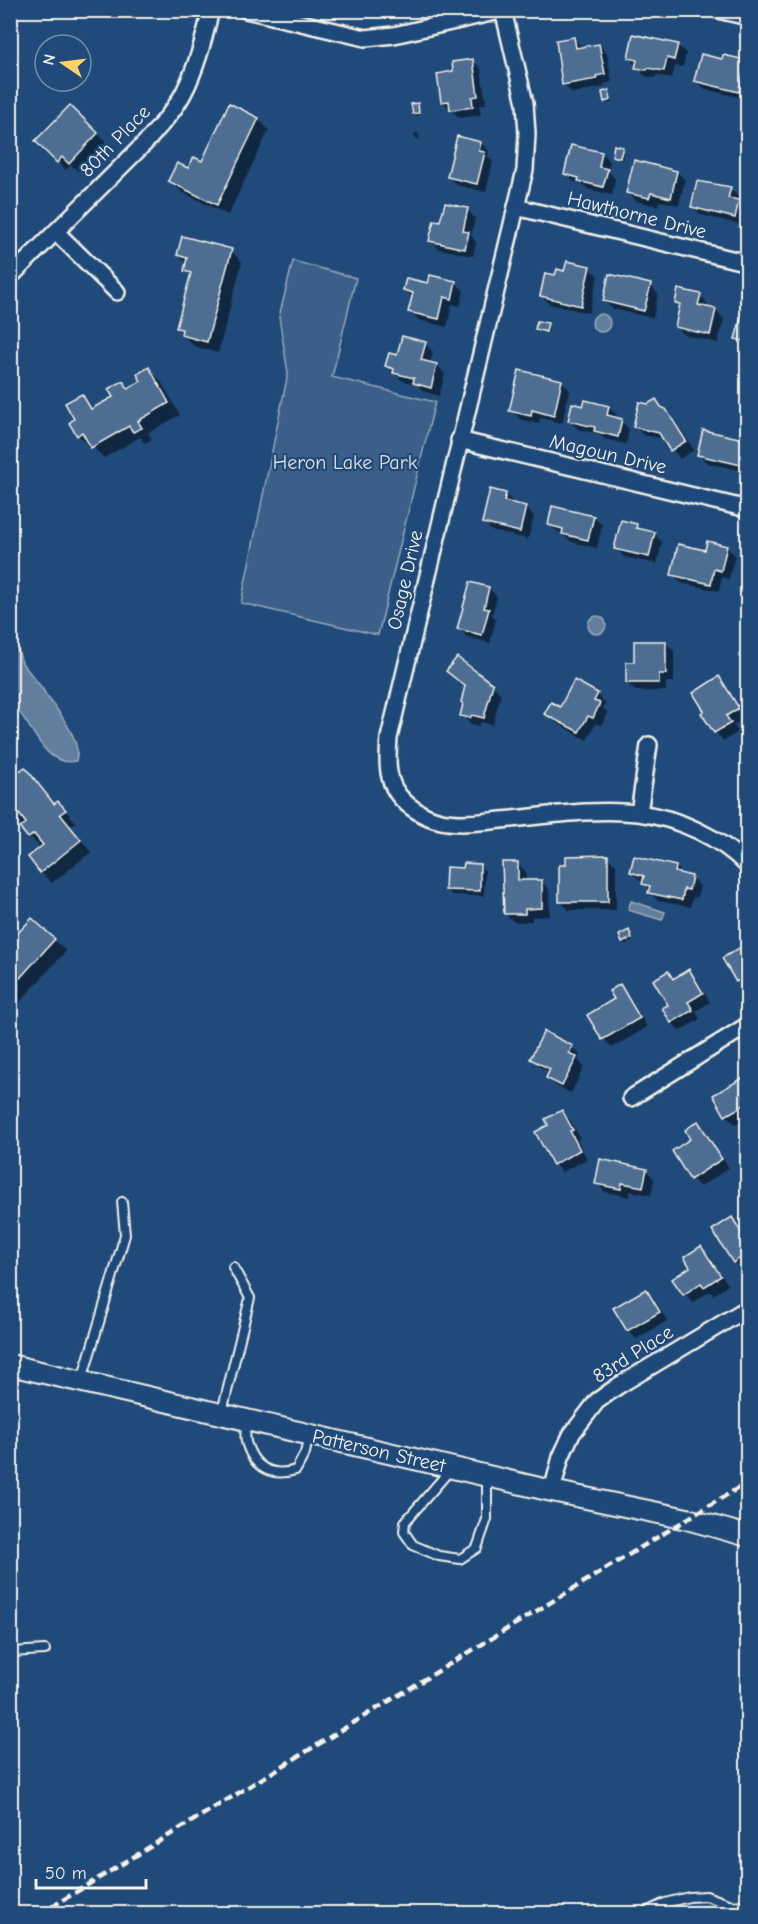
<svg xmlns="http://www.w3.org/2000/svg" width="758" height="1924" viewBox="0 0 758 1924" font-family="'Comic Neue',sans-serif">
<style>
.green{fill:#3a5f88;stroke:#97a8b8;stroke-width:1.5}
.water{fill:#627e9d;stroke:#9cacbb;stroke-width:1.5}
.shadow{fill:#0007}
.building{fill:#4d6e92;stroke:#f4f1e8;stroke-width:1.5}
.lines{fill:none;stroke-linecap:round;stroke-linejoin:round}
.service-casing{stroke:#f4f1e8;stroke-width:12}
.minor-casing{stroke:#f4f1e8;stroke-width:20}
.tertiary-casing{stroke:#f4f1e8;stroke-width:24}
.service{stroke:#1f4a7a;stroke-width:8}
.minor{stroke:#1f4a7a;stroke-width:15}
.tertiary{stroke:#1f4a7a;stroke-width:20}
.rail{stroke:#f4f1e8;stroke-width:4.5;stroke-dasharray:9 4.5;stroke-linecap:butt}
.labels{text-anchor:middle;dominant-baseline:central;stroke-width:4.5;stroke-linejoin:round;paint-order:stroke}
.street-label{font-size:20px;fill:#f4f1e8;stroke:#1f4a7a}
.park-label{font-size:20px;fill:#e1e2de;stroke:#1f4a7a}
</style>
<rect width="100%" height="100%" fill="#1f4a7a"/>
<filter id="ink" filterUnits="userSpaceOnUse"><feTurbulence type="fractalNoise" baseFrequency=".0167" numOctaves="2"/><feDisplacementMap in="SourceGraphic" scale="12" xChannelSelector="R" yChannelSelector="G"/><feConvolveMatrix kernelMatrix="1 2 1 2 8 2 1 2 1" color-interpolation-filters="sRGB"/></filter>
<g filter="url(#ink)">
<!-- green -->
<path class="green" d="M293 261 356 278 332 377 435 402 378 635 241 603 288 373 279 317Z"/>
<!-- water -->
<g class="water">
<circle cx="601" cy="323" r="9"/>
<circle cx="597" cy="625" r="9"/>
<path d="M11 625 22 663 43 689C45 696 50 699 54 705 64 720 82 743 76 761 41 768 33 720 11 704Z"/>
<path d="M631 901 665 912 662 920 628 910Z"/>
</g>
<!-- shadow -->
<g class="shadow">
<path d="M10 15 15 20 10 40Z"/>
<path d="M573 39 582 47 599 45 607 54 612 82 604 84V87L572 93 563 84Z"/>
<path d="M677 45 686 53 683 67 675 66 672 79 656 75 655 78 645 76 629 58Z"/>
<path d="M473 61 481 69 486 104 479 105 481 115 460 118 442 101 455 73Z"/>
<path d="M723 61H745L748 64 747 99 705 89 696 81Z"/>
<path d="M609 92 613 102 608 103 605 101Z"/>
<path d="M417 104 421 115 416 116 414 113Z"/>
<path d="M70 107 106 142 78 171 71 165 66 170 37 141Z"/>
<path d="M258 119 269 130 228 215 182 192 170 181 203 163Z"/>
<path d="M414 133H418L420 139H416Z"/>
<path d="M481 143 489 151 488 157 493 162 486 192 457 185 448 177Z"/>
<path d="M572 147 602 153 610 162 608 171 615 179 612 195 588 189 583 184 574 182 566 174Z"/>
<path d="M622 149 624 151 622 160 616 158 613 156Z"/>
<path d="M677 172 685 180 679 205 659 201 658 206 636 201 628 192Z"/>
<path d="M730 189 739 197 738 201 747 210 743 225 701 215 692 207Z"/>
<path d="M467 210 475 218 471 236 476 242 473 256 439 249 431 240 442 223Z"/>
<path d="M231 251 242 262 218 353 194 346 182 335 183 332 178 327 191 276 185 270 187 264 178 255Z"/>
<path d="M589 268 598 276 589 313 550 304 541 296 556 277 565 273Z"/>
<path d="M431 277 456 283 464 291 460 306 452 304 447 327 419 320 410 311 413 298 405 290 429 285Z"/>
<path d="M650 285 658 294 653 318 613 309 604 300Z"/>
<path d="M700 295 708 304 707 309 716 311 724 319 718 343 685 335 676 326 681 307 676 303Z"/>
<path d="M748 317V347L737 338Z"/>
<path d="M547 324 549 327 548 333 537 329Z"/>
<path d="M425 344 433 352 430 364 437 365 445 374 439 396 423 391 416 384 403 381 387 366 398 357Z"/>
<path d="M149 369 160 380 180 415 148 433 152 439 145 443 140 437 104 458 91 445 89 446 78 435 76 420 81 396 94 409 115 397 123 383 130 390 143 382Z"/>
<path d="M561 381 570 390 562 423 540 418 539 424 520 419 511 410Z"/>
<path d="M655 401 674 419 694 450 680 459 665 439 643 435 635 426 648 406Z"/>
<path d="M608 407 617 415 616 419 621 421 629 429 626 444 604 439 599 434 578 429 569 420 584 408Z"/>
<path d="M748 442V472L707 463 699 455Z"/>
<path d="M505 494 514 503 513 505 525 508 534 516 528 539 492 531 483 522Z"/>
<path d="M593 517 602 525 597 548 572 542 549 525Z"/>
<path d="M636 525 642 531 654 534 662 542 657 564 624 557 616 548Z"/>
<path d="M726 547 735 555 729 579 722 577 719 591 681 583 673 574 706 552Z"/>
<path d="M489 588 497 597 492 615 496 619 490 643 467 637 459 628Z"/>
<path d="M665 642 674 651V682H666V691H636L627 683 636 664Z"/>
<path d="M719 678 727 687 746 717 734 725 738 732 724 741 715 732 703 713Z"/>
<path d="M492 685 501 694 493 725 481 722 479 726 470 724 462 715 465 704Z"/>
<path d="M597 695 606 703 603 708 608 713 601 726 596 723 587 740 555 722 546 714Z"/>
<path d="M25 769 55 805 58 803 76 822 70 826 91 852 52 883 41 872V849L15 819 10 822V780Z"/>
<path d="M607 857 616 865V910H569L561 902Z"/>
<path d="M517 863 526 872V882L541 881 549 890 550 916 532 917V921L514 922 505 914Z"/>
<path d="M480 865 485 871 484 896 452 895 446 889 465 869Z"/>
<path d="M676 867 684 875 691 877 700 886 697 898 693 897 690 907 658 901 650 892 644 881 640 880 631 872Z"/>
<path d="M32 920 66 951 10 1013V936L14 939Z"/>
<path d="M630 934 633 941 626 944 623 942Z"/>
<path d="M748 944V988L746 989 737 981Z"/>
<path d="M689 971 697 980 710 1002 696 1011 700 1019 680 1031 672 1023 664 1009 670 1005 668 973 674 980Z"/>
<path d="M620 986 628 995 647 1027 612 1048 604 1039 589 1015 616 999Z"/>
<path d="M572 1047 580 1055 578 1060 584 1067 571 1093 556 1086 548 1078 550 1072 540 1067 532 1059Z"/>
<path d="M748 1077V1117L735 1124 727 1116 715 1095Z"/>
<path d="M10 1089 21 1099 10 1111Z"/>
<path d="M562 1112 570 1120 580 1138 577 1140 587 1159 562 1172 554 1164 550 1126Z"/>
<path d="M698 1123 706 1132 729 1168 700 1187 692 1179V1140Z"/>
<path d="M646 1170 654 1179 651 1195 630 1191V1197L605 1192 597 1183Z"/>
<path d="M731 1219 746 1237 748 1236V1267L742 1271 734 1262Z"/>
<path d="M701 1248 710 1256 728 1285 714 1295 710 1291 693 1303 674 1279 693 1268Z"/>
<path d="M646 1291 654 1299 667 1321 636 1339 628 1330Z"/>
</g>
<!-- building -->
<g class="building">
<path d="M633 34 678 44 674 60 667 58 664 71 648 68 647 70 635 68 637 60 628 58Z"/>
<path d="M574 37 576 48 599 44 605 74 596 76 597 79 562 85 556 40Z"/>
<path d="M701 54 722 59 723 55 746 60 739 92 694 81Z"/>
<path d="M473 59 478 96 472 97 473 107 450 110 449 101 441 102 437 74 453 71 452 62Z"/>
<path d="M609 90 611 100 604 102 602 92Z"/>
<path d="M229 103 259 118 217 205 168 181 177 163 188 168 194 157 202 161Z"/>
<path d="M418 103 419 113 413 114 411 104Z"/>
<path d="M70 105 98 133 69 164 62 157 57 163 35 141Z"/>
<path d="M457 136 481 142 479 151 485 152 477 184 447 177Z"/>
<path d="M571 145 602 152 599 167 608 169 603 187 578 181 579 178 564 174Z"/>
<path d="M614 145 623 147 620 158 612 156Z"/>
<path d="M634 160 677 171 671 198 651 193 649 198 626 193Z"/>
<path d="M697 181 731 187 728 198 739 200 735 218 691 207Z"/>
<path d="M445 203 468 208 463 231 469 232 465 249 429 241 434 220 440 221Z"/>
<path d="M182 236 232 249 207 342 181 335 182 329 176 328 191 273 184 271 187 258 177 255Z"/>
<path d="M567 261 590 266 581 306 540 296 545 273 555 275 557 269 564 271Z"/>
<path d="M609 274 651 284 644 311 603 301Z"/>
<path d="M430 275 456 281 452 299 444 297 439 319 408 312 413 293 403 290 406 278 428 283Z"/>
<path d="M678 289 701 294 698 305 716 309 710 335 675 327 680 304 675 303Z"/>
<path d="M742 314 748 316V342L735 339Z"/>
<path d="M537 321 548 323 546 332 535 329Z"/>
<path d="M402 336 426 342 421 360 437 364 431 388 413 383 414 378 393 373 394 369 385 366 389 353 397 355Z"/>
<path d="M149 367 169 403 138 421 142 428 133 432 129 426 91 448 82 432 77 436 69 423 74 419 65 403 82 394 91 409 113 397 108 389 123 381 128 389 141 381 137 374Z"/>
<path d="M519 370 562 380 554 416 532 410 531 416 509 411Z"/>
<path d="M656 399 661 407 666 409 686 441 670 451 659 433 633 427 639 402 648 404Z"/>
<path d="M585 400 609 406 607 415 622 419 618 437 594 431 595 427 568 421 572 403 583 406Z"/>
<path d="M703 430 748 440 746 466 697 455Z"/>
<path d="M490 489 506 493 504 501 526 506 520 532 482 523Z"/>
<path d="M552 506 594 516 588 540 562 534 563 529 548 525Z"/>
<path d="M621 520 637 524 636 528 655 532 649 557 614 549Z"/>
<path d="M707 541 727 546 721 571 714 569 711 584 671 575 678 544 705 550Z"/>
<path d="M745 549 748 550V569L740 567Z"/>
<path d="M470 582 489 587 484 608 489 609 482 635 457 629Z"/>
<path d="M634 641H666V674H659V683H626V662H634Z"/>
<path d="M457 657 493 684 484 718 472 715 470 718 460 716 463 704 461 702 465 686 446 671Z"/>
<path d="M719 676 739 708 726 716 731 723 714 733 701 713 704 711 693 693Z"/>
<path d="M574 680 598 693 594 701 600 703 593 718 588 716 579 732 544 714 551 702 560 707Z"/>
<path d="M25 767 54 804 58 801 66 810 60 814 81 840 40 873 28 857 43 845 34 834 28 838 20 828 26 823 19 814 13 819 10 815V778Z"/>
<path d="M608 855V902H559V865H566V856Z"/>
<path d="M634 856 676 866 675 872 692 876 689 890 684 889 682 900 648 893 650 886 642 884 644 876 630 872Z"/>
<path d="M502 862H518V880H542V908L525 909V914H504Z"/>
<path d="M464 863 480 864V891L445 890 446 867 463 868Z"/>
<path d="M32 918 55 939 10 989V934L14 937Z"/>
<path d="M629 930 632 938 622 943 619 935Z"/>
<path d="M748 943V975L736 982 722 958Z"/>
<path d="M689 969 703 993 688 1002 693 1010 671 1023 662 1008 668 1005 653 980 668 971 673 979Z"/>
<path d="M620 984 640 1018 602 1040 587 1015 614 999 609 991Z"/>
<path d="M544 1031 573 1046 569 1053 577 1057 562 1086 546 1078 550 1069 530 1059Z"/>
<path d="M748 1075V1103L725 1116 713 1095Z"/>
<path d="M562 1110 573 1130 570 1131 580 1150 553 1165 535 1132 548 1125 545 1119Z"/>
<path d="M698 1121 722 1159 690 1180 672 1151 690 1139 685 1130Z"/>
<path d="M600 1159 647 1169 643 1187 622 1183 621 1189 595 1184Z"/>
<path d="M732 1217 744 1237 748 1234V1259L744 1261 742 1257 733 1263 712 1230Z"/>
<path d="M701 1246 721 1276 704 1287 701 1283 683 1295 672 1279 690 1267 684 1257Z"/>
<path d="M646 1289 660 1312 627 1331 613 1308Z"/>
</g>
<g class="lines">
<!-- service casing -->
<g class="service-casing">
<g id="service">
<path d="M82 1380 125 1235 122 1202"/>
<path d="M222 1412 250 1298 233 1267"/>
<path d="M246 1421C246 1428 244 1438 247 1445 255 1469 272 1477 296 1470L305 1453 309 1435"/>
<path d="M450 1470 405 1522 404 1532 413 1545 439 1556 460 1559 477 1548 487 1519V1478"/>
<path d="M10 1652 45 1650"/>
<path d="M642 1914 665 1903 689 1897 706 1896 734 1906 748 1904"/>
</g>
</g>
<!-- minor casing -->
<g class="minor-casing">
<g id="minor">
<path d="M246 10 365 38 394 35 504 10"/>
<path d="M503 10 525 103 527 134 525 170 389 738C388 754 386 773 394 788 403 805 423 817 441 821 460 825 482 822 501 820 546 816 593 808 638 813 678 818 720 837 748 866"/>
<path d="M718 10 748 17"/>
<path d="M516 207 748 263"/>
<path d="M56 232 117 292"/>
<path d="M10 277 146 142C160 126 175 110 184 92 197 67 204 38 211 10"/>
<path d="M459 440 748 509"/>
<path d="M639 813 649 745"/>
<path d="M631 1098 748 1025"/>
<path d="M552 1491 561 1457 571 1435 597 1401 618 1386 748 1308"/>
</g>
</g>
<!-- tertiary casing -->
<g class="tertiary-casing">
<path id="tertiary" d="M10 1365 552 1491 687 1519 748 1536"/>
</g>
<!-- service -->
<use href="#service" class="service"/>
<!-- minor -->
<use href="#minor" class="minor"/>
<!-- tertiary -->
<use href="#tertiary" class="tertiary"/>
<!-- rail -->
<path class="rail" d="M40 1914 748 1482"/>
</g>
</g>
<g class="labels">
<!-- street labels -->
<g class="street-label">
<text transform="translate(115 141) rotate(-46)">80th Place</text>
<text transform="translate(637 215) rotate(14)">Hawthorne Drive</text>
<text transform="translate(608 454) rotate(13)">Magoun Drive</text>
<text transform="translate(405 580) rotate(-77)">Osage Drive</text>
<text transform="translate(633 1354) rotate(-32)">83rd Place</text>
<text transform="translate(379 1451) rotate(13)">Patterson Street</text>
</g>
<!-- park labels -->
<g class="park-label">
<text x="345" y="462">Heron Lake Park</text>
</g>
</g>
<!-- margin -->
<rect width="758" height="1924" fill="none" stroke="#1f4a7a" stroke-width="36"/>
<rect x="18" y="18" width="722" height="1888" fill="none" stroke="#f4f1e8" stroke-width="2" filter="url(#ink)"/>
<!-- north arrow -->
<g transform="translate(63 63) rotate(284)"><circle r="28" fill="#1f4a7a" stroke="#748da6" stroke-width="1.5"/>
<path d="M0-4.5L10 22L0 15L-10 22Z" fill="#ffd166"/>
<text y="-9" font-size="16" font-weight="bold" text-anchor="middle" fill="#f4f1e8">N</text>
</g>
<!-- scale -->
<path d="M36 1879v9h110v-9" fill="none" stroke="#f4f1e8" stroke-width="3"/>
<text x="45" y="1879" font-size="18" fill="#f4f1e8" stroke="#1f4a7a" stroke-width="4.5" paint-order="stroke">50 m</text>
</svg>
